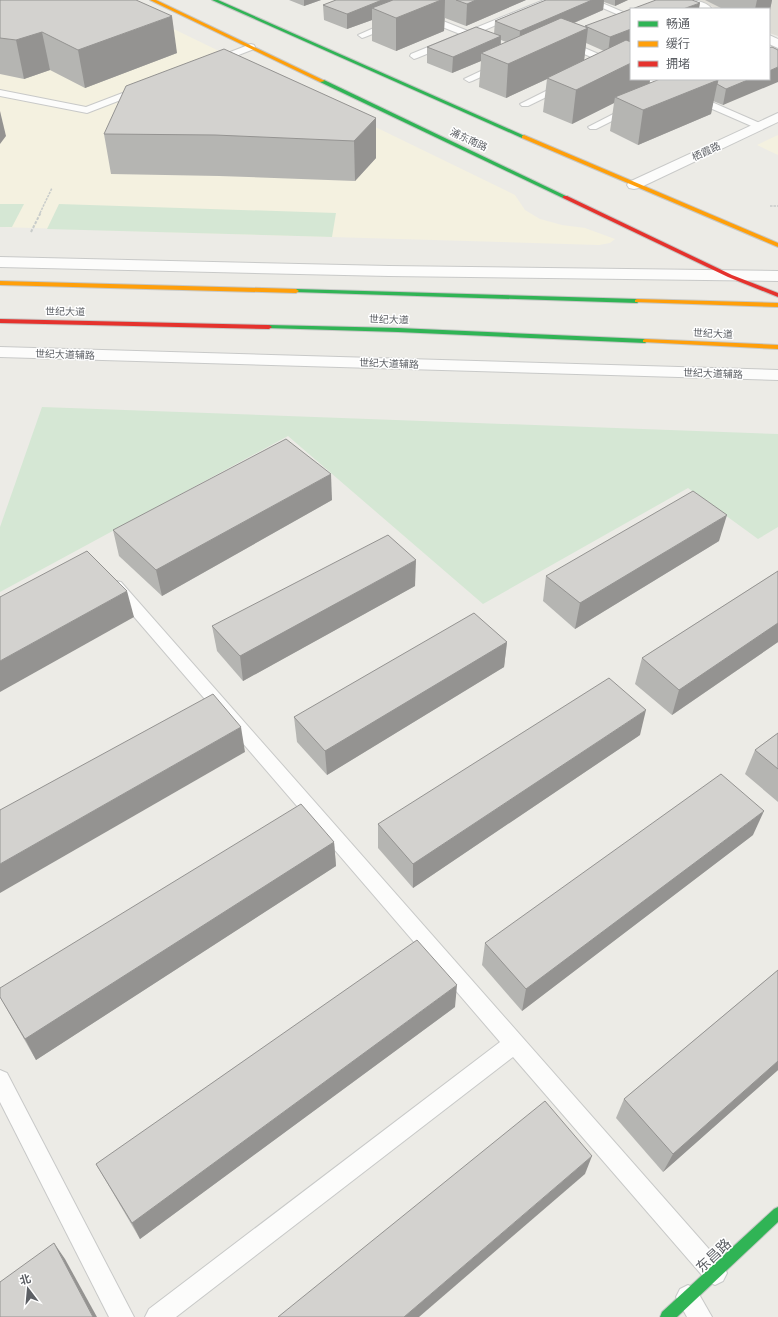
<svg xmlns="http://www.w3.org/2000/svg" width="778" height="1317" viewBox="0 0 778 1317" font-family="Inter,'Noto Sans SC',sans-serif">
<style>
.commercial{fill:#f4f1e0}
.education{fill:#dfddd6}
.green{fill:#d5e7d4}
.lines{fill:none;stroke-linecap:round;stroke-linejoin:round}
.lane-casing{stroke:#c8c9c8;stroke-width:2}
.street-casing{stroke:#c8c9c8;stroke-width:2}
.fast-casing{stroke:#c7c8c6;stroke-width:2}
.slow-casing{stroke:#c7c8c6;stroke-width:2}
.jam-casing{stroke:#c7c8c6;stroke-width:2}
.path-far1{stroke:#c8ccca;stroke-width:1.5;stroke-dasharray:2.5 1;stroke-linecap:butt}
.path{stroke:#c8ccca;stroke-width:2;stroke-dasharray:3 1.5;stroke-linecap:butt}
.lane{fill:#fcfcfb;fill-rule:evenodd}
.street{fill:#fcfcfb;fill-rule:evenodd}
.fast{fill:#30b455;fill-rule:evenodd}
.slow{fill:#ff9f0a;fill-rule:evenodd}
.jam{fill:#e5322d;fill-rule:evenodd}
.wall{fill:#b5b5b2;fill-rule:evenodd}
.shaded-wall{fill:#949391}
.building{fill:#d3d2cf;stroke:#949391}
.labels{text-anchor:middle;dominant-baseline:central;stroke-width:3;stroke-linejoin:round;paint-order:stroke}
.far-street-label{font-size:10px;fill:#5c5f64;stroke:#fff}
.near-street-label{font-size:14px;fill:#5c5f64;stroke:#fff}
</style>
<rect width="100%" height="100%" fill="#ecebe6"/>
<!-- commercial -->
<g class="commercial">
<path d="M0 0H114L507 191 515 195 525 210 540 219 562 225 585 228 615 239 610 243 599 245 0 227Z"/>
<path d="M778 135V155L757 145Z"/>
</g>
<!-- education -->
<path class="education" d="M698 0H778V36L769 33V9H717Z"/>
<!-- green -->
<g class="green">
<path d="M0 204H24L12 227H0Z"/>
<path d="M59 204 336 213 332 237 47 229Z"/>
<path d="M42 407 778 434V527L758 539 688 488 483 604 288 436 0 592V527Z"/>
</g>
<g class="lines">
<!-- lane casing -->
<g class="lane-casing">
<g id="lane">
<path d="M544 0H555L475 34 487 40 486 42H480L468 37 417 58 414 59 410 56 411 54 460 34 422 19 421 17 422 15H428L468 31Z"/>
<path d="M584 0H595L630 15 614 23H608L607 21 619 15Z"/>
<path d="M392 20 396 23 395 25 365 37 362 38 358 35Z"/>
<path d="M566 40 631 68V74L563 45 562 43Z"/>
<path d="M251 44 254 45 255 47 254 49 218 63H212L211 61 212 59Z"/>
<path d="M500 62 505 65 503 67 472 81 469 82 464 79Z"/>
<path d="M646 79H659L762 124 764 126 762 128H756L648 81Z"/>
<path d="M564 82 567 83 569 85 567 87 528 106H522L520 104Z"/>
<path d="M141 86 144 87 146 89 144 91 87 113 0 96V90L86 107Z"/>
<path d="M631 105 634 106 636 108 634 110 596 129H590L588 127Z"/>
<path d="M116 581 121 582 723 1265 727 1273 723 1281 715 1285 707 1281 513 1057 176 1317H145L149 1309 500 1042 111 590 108 586 111 582Z"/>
<path d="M0 1070 7 1073 134 1317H109L0 1102Z"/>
<path d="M688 1285 696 1289 712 1317H687L676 1297 680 1289Z"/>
</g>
</g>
<!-- street casing -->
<g class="street-casing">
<g id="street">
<path d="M681 0C692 0 705 0 712 9 701 9 688 9 681 0Z"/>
<path d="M769 35 778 39V48L769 44Z"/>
<path d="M778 113V122L639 188 634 189 629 188 627 185 629 182Z"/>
<path d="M0 257 389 266 778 271V281L389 276 0 267Z"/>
<path d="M0 347 778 370V380L0 357Z"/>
</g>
</g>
<!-- fast casing -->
<g class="fast-casing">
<g id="fast">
<path d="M212 0H218L527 137 522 138Z"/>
<path d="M320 80H324L568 197 563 198 320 82Z"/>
<path d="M296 289 637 299 640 301 637 303 294 292V290Z"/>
<path d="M269 325 398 328 645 339 648 341 645 343 398 332 267 328 266 327Z"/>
<path d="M778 1207V1222L677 1317H660L662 1312 774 1209Z"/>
</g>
</g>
<!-- slow casing -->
<g class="slow-casing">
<g id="slow">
<path d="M150 0H156L325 81 320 82Z"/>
<path d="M524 135 778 243V247L522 138V136Z"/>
<path d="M0 281 296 289 299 291 296 293 0 285Z"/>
<path d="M637 299 778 303V307L635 302V300Z"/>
<path d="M645 339 778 345V349L643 342V340Z"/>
</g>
</g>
<!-- jam casing -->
<g class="jam-casing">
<g id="jam">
<path d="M563 196H567L732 275 778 293V297L728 277 563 198Z"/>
<path d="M0 319 269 325 272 327 269 329 0 323Z"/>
</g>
</g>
<!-- path-far1 -->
<g class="path-far1">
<path d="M770 206H778"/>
<path d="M40 213 52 188"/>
</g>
<!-- path -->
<path class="path" d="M31 232 41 212"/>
<!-- lane -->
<use href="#lane" class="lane"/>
<!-- street -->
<use href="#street" class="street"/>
<!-- fast -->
<use href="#fast" class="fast"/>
<!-- slow -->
<use href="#slow" class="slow"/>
<!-- jam -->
<use href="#jam" class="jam"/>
</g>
<!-- wall -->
<g class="wall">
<path d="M0 0 177 53 85 88 50 70 24 79 0 74Z"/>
<path d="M289 0H321L304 6Z"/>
<path d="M336 0H526L466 26 445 18 444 31 396 51 372 41V20L347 29 324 20 323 5Z"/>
<path d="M546 0H628L615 6 604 2 603 10 574 23 585 27 631 9V79H650V83L769 79 723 105 713 101 711 114 638 145 610 131 614 103 572 124 543 112 547 79 506 98 479 87 481 61 452 73 427 63V47L494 34 495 21ZM501 40 506 42 501 45ZM586 43 604 51 584 60Z"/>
<path d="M705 0H772L769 15V9H723Z"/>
<path d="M376 118V158L355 181 219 176 111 174 104 134Z"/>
<path d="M332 500 162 596 119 556 113 530Z"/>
<path d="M719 541 575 629 543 601 546 576Z"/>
<path d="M778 571V642L672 715 635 684 642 658Z"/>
<path d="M415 586 243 681 217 651 212 626Z"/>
<path d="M507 642 504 667 327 775 297 742 294 717Z"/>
<path d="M778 733V802L745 774 755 750Z"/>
<path d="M640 735 413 888 378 848V824Z"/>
<path d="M753 835 522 1011 482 965 485 943Z"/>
<path d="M334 842 336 866 36 1060 0 997Z"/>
<path d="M778 970V1070L663 1172 616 1118 624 1099Z"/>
<path d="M455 1007 140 1239 96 1164Z"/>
</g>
<!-- shaded-wall -->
<g class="shaded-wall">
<path d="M304 0H321L304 6Z"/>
<path d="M382 0H395L372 8V20L347 29V14Z"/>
<path d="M441 0H445L444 31 396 51V18Z"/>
<path d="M476 0H526L466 26 467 4Z"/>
<path d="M592 0H604L603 10 519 47 520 31Z"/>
<path d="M615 0H628L615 6Z"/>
<path d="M757 0H772L769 15V9H755Z"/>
<path d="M700 3 699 9H683Z"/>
<path d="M172 16 177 53 85 88 78 50Z"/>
<path d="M588 28 584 61 547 78V79L506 98 508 64Z"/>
<path d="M631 29V44L608 53 610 37Z"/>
<path d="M42 32 50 70 24 79 16 40Z"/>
<path d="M501 36 500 52 481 53V61L452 73 453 57Z"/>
<path d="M631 63V79H650L649 85 615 97 614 103 572 124 576 90Z"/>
<path d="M778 67V82L723 105 726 89 750 79H769V71Z"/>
<path d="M718 80 711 114 638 145 643 110Z"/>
<path d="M0 111 6 136 0 144Z"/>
<path d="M376 118V158L355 181 354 141Z"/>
<path d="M331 474 332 500 162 596 156 570Z"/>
<path d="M727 515 719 541 575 629 580 603Z"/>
<path d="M416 560 415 586 243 681 240 656Z"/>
<path d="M127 591 134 617 0 692V661Z"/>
<path d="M778 623V642L672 715 679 690Z"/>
<path d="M507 642 504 667 327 775 325 751Z"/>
<path d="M646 710 640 735 413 888V864Z"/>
<path d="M241 727 245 752 0 893V864Z"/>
<path d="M764 811 753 835 522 1011 526 989Z"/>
<path d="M334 842 336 866 36 1060 25 1039Z"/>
<path d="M457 985 455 1007 140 1239 132 1223Z"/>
<path d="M778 1061V1070L663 1172 673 1154Z"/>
<path d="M592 1156 585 1174 419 1317H404Z"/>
<path d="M54 1243 65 1259 97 1317H93Z"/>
</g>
<!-- building -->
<g class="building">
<path d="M0 0H136L172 16 78 50 42 32 16 40 0 38Z"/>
<path d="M336 0H382L347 14 323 5Z"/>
<path d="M393 0H441L396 18 372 8Z"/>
<path d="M456 0H476L467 4Z"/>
<path d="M546 0H592L520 31 495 21Z"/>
<path d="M656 0H692L700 3 683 9H632Z"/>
<path d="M631 9V29L610 37 585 26Z"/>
<path d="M561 18 588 28 508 64 481 53Z"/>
<path d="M476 27 501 36 453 57 427 47Z"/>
<path d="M626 40 631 42V63L576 90 547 78Z"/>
<path d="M772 47 778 50V67L769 71V48Z"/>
<path d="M224 49 376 118 354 141 215 135 104 134 126 86Z"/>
<path d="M660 79H716L718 80 643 110 615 97Z"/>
<path d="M716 79H750L726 89 717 84 718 80Z"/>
<path d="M286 439 331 474 156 570 113 530Z"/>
<path d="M693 491 727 515 580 603 546 576Z"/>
<path d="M388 535 416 560 240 656 212 626Z"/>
<path d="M87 551 127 591 0 661V597Z"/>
<path d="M778 571V623L679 690 642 658Z"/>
<path d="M474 613 507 642 325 751 294 717Z"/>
<path d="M609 678 646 710 413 864 378 824Z"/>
<path d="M213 694 241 727 0 864V810Z"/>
<path d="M778 733V769L755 750Z"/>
<path d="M721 774 764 811 526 989 485 943Z"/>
<path d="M301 804 334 842 25 1039 0 997V988Z"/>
<path d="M417 940 457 985 132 1223 96 1164Z"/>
<path d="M778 970V1061L673 1154 624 1099Z"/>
<path d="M545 1101 592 1156 404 1317H278Z"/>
<path d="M54 1243 93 1317H0V1282Z"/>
</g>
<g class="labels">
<!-- far-street labels -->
<g class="far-street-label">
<text transform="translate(469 139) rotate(25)">浦东南路</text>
<text transform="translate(706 151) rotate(-25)">栖霞路</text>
<text transform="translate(65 311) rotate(1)">世纪大道</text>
<text transform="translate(389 319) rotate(2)">世纪大道</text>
<text transform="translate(713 333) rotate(3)">世纪大道</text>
<text transform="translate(65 354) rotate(2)">世纪大道辅路</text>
<text transform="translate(389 363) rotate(2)">世纪大道辅路</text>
<text transform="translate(713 373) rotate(2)">世纪大道辅路</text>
</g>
<!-- near-street labels -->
<g class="near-street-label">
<text transform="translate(713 1255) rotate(-43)">东昌路</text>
</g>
</g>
<!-- legend -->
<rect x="630" y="8" width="140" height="72" fill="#ffffff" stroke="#bebfc1"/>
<rect x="638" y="21" width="20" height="6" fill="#30b455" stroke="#bebfc1"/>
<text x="666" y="28" font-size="12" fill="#5c5f64">畅通</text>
<rect x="638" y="41" width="20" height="6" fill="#ff9f0a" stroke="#bebfc1"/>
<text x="666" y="48" font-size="12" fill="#5c5f64">缓行</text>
<rect x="638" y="61" width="20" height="6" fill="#e5322d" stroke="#bebfc1"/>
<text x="666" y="68" font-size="12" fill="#5c5f64">拥堵</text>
<!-- north arrow -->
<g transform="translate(28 1289) rotate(344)" stroke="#ffffff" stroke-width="3" paint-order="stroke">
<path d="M0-3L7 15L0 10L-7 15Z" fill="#5c5f64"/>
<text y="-6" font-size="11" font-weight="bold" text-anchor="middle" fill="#5c5f64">北</text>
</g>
</svg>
